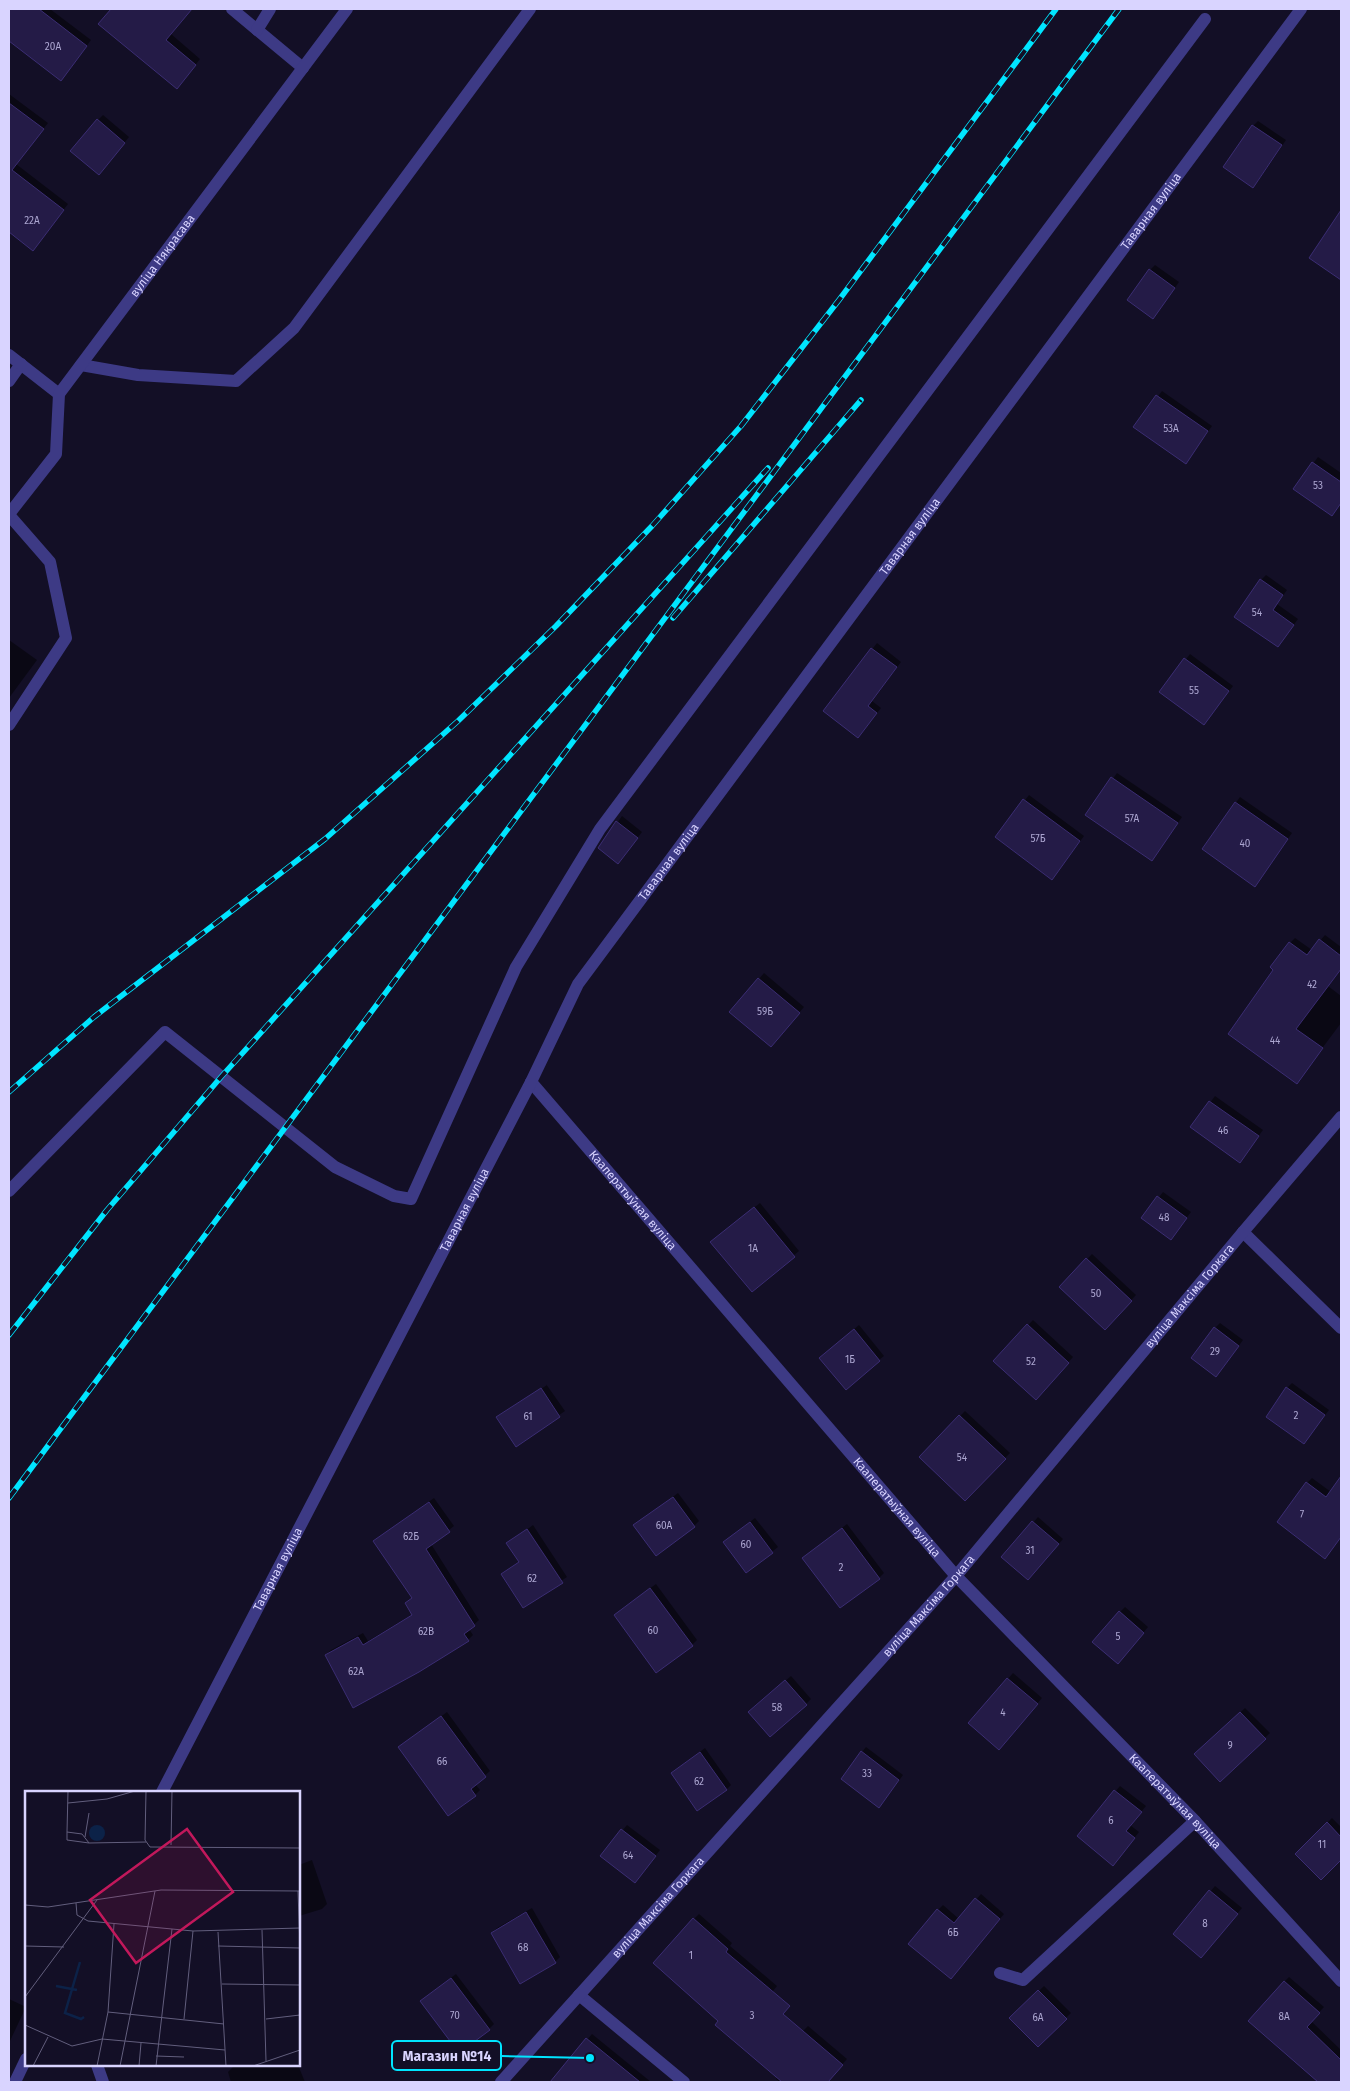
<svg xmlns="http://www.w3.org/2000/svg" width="1350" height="2091" viewBox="0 0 1350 2091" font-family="'Fira Sans',sans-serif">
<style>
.shadow{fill:#0007}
.building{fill:#241b47;stroke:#3b2d73}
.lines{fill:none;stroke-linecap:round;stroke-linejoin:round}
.service{stroke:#3d3a85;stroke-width:12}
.minor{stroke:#3d3a85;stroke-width:12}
.rail-casing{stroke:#00e5ff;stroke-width:5.5}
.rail{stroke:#130f26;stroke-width:4;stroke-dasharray:11;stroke-linecap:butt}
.labels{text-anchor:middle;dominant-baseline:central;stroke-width:4;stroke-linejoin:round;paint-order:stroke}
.number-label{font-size:10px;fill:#aca6d1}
.street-label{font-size:12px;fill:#d9d4ff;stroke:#130f26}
.inset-river{fill:none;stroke:#0c2248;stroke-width:2.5}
.inset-road{fill:none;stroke:#625e7d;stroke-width:1}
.view{fill:#c2185b;fill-opacity:0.15;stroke:#c2185b;stroke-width:2.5}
.inset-edge{fill:none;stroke:#d9d4ff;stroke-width:2.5}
.leader{fill:none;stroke:#00e5ff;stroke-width:2}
.callout-dot{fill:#00e5ff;stroke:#130f26;stroke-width:2}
.callout{fill:#130f26;stroke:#00e5ff;stroke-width:2}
.callout-label{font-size:14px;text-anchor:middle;font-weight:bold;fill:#d9d4ff}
</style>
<rect width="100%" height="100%" fill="#130f26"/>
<!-- shadow -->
<g class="shadow">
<path d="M9 9H50L91 40 66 74 9 35Z"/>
<path d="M113 9H191L171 34 200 59 182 82 100 24Z"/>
<path d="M9 94 48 123 16 164 68 204 33 249 9 231Z"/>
<path d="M103 115 129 137 104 168 98 120Z"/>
<path d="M1258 121 1286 140 1258 181 1253 126Z"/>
<path d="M1336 223 1341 227V279L1310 258Z"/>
<path d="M1155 265 1179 282 1158 312 1150 270Z"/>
<path d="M1162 391 1212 426 1190 457 1135 427Z"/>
<path d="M1318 457 1341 473V504L1332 515 1294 489Z"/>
<path d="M1266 575 1287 590 1277 604 1298 619 1278 646 1261 580Z"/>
<path d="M9 640 37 660 9 698Z"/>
<path d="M877 643 901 662 872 701 881 708 858 737 824 711Z"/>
<path d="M1190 654 1233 686 1208 718 1161 692Z"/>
<path d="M1117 773 1182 817 1156 854 1087 814Z"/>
<path d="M1029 795 1084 836 1057 873 997 837Z"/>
<path d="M1240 797 1292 833 1255 885 1203 849Z"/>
<path d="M622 816 642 832 623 857 600 848Z"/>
<path d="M1325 935 1341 947V969L1328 986 1341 996V1023L1297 1082 1275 969 1290 943 1295 938 1312 950Z"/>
<path d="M764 973 804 1007 776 1040 731 1012Z"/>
<path d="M1215 1096 1263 1130 1240 1161 1192 1127Z"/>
<path d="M1163 1192 1191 1212 1171 1238 1143 1218Z"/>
<path d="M760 1203 799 1251 752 1290 717 1237Z"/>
<path d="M1092 1254 1136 1295 1105 1328 1061 1287Z"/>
<path d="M1033 1320 1073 1357 1041 1393 995 1361Z"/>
<path d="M1220 1323 1243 1340 1221 1370 1215 1328Z"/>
<path d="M859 1325 884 1356 879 1360 825 1354Z"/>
<path d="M1292 1383 1329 1410 1304 1442 1287 1388Z"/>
<path d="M546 1384 565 1411 516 1445 502 1415 547 1385Z"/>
<path d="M965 1411 1010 1453 965 1499 921 1457Z"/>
<path d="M1312 1478 1331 1492 1341 1479V1537L1330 1552 1307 1483Z"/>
<path d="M678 1493 699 1521 694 1526 640 1521Z"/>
<path d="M434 1498 454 1526 431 1544 479 1620 469 1629 473 1635 468 1640 326 1655 331 1650 363 1633 368 1641 413 1614 406 1603 413 1597 374 1541Z"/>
<path d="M1038 1517 1063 1539 1033 1573 1003 1557Z"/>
<path d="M755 1518 778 1547 746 1572 729 1538Z"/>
<path d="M847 1524 884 1573 879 1578 809 1553Z"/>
<path d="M533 1525 567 1577 523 1606 502 1574 520 1561 508 1544Z"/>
<path d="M656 1584 697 1640 692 1645 620 1610Z"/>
<path d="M1125 1607 1148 1627 1123 1657 1120 1612Z"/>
<path d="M1013 1673 1042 1698 1004 1743 970 1723Z"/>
<path d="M791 1676 811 1699 806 1704 755 1707Z"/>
<path d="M1245 1708 1270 1733 1220 1780 1201 1749Z"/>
<path d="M447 1712 490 1771 475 1784 480 1790 475 1795 400 1747Z"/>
<path d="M866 1747 903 1775 884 1801 862 1752Z"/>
<path d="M705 1748 731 1785 726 1790 678 1768Z"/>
<path d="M1120 1786 1146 1806 1130 1825 1139 1832 1118 1859 1078 1836Z"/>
<path d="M1332 1818 1341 1827V1858L1321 1878 1297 1854Z"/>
<path d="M627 1825 660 1850 640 1876 602 1856Z"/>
<path d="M312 1860 327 1904 322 1909 299 1916V1865Z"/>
<path d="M1215 1886 1242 1908 1206 1951 1174 1934Z"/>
<path d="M981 1894 1004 1914 955 1972 938 1910 943 1905 959 1919Z"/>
<path d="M532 1908 560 1957 555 1962 492 1933 497 1928Z"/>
<path d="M699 1914 732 1943 730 1946 777 1986 738 2034 720 2021 694 1919Z"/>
<path d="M456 1974 494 2024 489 2029 427 1996Z"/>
<path d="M1289 1977 1324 2007 1311 2021 1341 2050V2082H1317L1284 1982Z"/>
<path d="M1044 1986 1071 2013 1038 2045 1011 2018Z"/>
<path d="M9 1999 26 2007 9 2043Z"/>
<path d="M808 2026 847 2059 827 2082H780L776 2079 803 2031Z"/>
<path d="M592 2034 651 2082H551Z"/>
<path d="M239 2065H298L305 2082H231L228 2072 233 2067Z"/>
</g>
<!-- building -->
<g class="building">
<path d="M9 9H39L87 46 61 81 9 41Z"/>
<path d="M111 9H192L166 40 196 65 177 89 98 24Z"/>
<path d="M9 103 44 129 12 170 64 210 33 251 9 232Z"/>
<path d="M97 119 125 143 99 175 70 151Z"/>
<path d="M1252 125 1282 145 1253 188 1223 167Z"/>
<path d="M1341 210V280L1309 258Z"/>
<path d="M1149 269 1175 288 1153 319 1127 300Z"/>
<path d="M1156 395 1208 431 1186 464 1133 427Z"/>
<path d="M1312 462 1341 482V503L1332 516 1293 489Z"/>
<path d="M1260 579 1283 595 1273 610 1294 625 1278 647 1234 617Z"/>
<path d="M871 648 897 667 868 706 877 713 858 738 823 711Z"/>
<path d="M1184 658 1229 691 1204 725 1159 692Z"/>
<path d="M1111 777 1178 823 1152 861 1085 815Z"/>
<path d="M1023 799 1080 841 1052 880 995 837Z"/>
<path d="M1235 802 1288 839 1255 887 1202 849Z"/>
<path d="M616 821 638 838 618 864 598 848Z"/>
<path d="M1319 939 1341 956V969L1296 1029 1323 1048 1297 1084 1228 1034 1273 970 1270 967 1289 942 1307 955Z"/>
<path d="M758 978 800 1013 771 1047 729 1012Z"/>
<path d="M1209 1101 1259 1136 1240 1163 1190 1127Z"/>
<path d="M1157 1196 1187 1218 1171 1240 1141 1218Z"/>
<path d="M754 1207 795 1257 752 1292 710 1242Z"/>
<path d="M1086 1258 1132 1301 1105 1330 1059 1287Z"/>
<path d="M1027 1324 1069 1363 1036 1400 993 1361Z"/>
<path d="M1214 1327 1239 1346 1216 1377 1191 1358Z"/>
<path d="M854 1329 880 1361 846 1390 819 1358Z"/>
<path d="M1286 1387 1325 1415 1304 1444 1266 1417Z"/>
<path d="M541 1388 560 1417 516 1447 496 1417Z"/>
<path d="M959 1415 1006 1459 965 1501 919 1457Z"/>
<path d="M1341 1476V1537L1325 1559 1277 1522 1306 1482 1326 1497Z"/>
<path d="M673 1497 695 1527 656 1556 633 1525Z"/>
<path d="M429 1502 450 1532 426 1549 475 1626 464 1634 469 1641 419 1672 353 1708 325 1655 358 1637 363 1645 412 1615 405 1603 412 1598 373 1541Z"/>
<path d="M1032 1521 1059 1544 1028 1580 1001 1557Z"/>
<path d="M750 1522 773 1553 746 1573 723 1542Z"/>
<path d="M842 1528 880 1579 840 1608 802 1558Z"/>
<path d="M527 1529 563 1583 523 1608 501 1574 519 1562 506 1543Z"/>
<path d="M650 1588 693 1646 656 1673 614 1615Z"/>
<path d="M1119 1611 1144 1633 1118 1664 1092 1642Z"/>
<path d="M1007 1678 1038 1704 999 1750 968 1723Z"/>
<path d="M785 1680 807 1705 770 1737 748 1712Z"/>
<path d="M1240 1712 1266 1739 1220 1782 1194 1754Z"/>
<path d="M441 1716 486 1777 471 1789 476 1796 448 1816 398 1747Z"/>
<path d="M861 1751 899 1780 879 1808 841 1779Z"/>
<path d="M700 1752 727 1790 697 1811 671 1773Z"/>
<path d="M1114 1790 1142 1812 1126 1831 1135 1838 1113 1866 1077 1836Z"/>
<path d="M1327 1822 1341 1837V1860L1321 1880 1295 1854Z"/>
<path d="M621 1829 656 1856 635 1883 600 1856Z"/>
<path d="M1209 1890 1238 1914 1201 1958 1173 1934Z"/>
<path d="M975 1898 1000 1919 951 1979 908 1944 937 1909 954 1923Z"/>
<path d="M526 1912 556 1963 520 1984 491 1933Z"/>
<path d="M693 1918 728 1949 726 1952 790 2006 783 2014 843 2065 828 2082H782L715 2025 718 2021 653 1963Z"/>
<path d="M451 1978 490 2030 459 2053 420 2001Z"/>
<path d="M1284 1981 1320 2013 1307 2027 1341 2060V2082H1318L1248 2021Z"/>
<path d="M1038 1990 1067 2019 1038 2047 1009 2018Z"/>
<path d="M586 2038 640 2082H550Z"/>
</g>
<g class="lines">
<!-- service -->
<g class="service">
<path d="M232 9 303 68"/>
<path d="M257 30 270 9"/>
<path d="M81 365 138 375 236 381 294 328 530 9"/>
<path d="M9 381 21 364"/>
<path d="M9 515 50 562 66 638 9 725"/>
<path d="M9 1191 165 1032 335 1167 394 1196 411 1199 516 967 600 829 1205 19"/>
<path d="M1000 1973 1023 1980 1195 1821"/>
</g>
<!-- minor -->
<g class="minor">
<path d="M9 355 59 394"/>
<path id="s1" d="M9 514 56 454 59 394 347 9"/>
<path id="s2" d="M531 1082 956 1576 1195 1821 1341 1981"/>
<path d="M1243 1232 1341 1328"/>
<path id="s3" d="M162 1792 531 1082 578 984 1301 9"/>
<path d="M579 1995 684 2082"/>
<path d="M97 2065 103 2082"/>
<path d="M15 2082 26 2059"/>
<path id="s4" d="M501 2082 956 1576 1243 1232 1341 1117"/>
</g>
<!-- rail casing -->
<g class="rail-casing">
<g id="rail">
<path d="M673 618 861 400"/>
<path d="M9 1092 94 1017 325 839 458 721 556 626 652 526 741 426 839 300 1056 9"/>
<path d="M9 1335 107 1210 221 1077 768 468"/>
<path d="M9 1498 1119 9"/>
</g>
</g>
<!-- rail -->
<use href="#rail" class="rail"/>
</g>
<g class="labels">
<!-- number labels -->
<g class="number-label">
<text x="53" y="47">20А</text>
<text x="32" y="221">22А</text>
<text x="1171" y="429">53А</text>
<text x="1318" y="486">53</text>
<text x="1257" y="613">54</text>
<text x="1194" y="691">55</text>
<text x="1132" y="819">57А</text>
<text x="1038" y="839">57Б</text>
<text x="1245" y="844">40</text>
<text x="1312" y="985">42</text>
<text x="765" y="1012">59Б</text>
<text x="1275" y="1041">44</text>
<text x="1223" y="1131">46</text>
<text x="1164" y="1218">48</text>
<text x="753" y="1249">1А</text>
<text x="1096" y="1294">50</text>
<text x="1215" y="1352">29</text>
<text x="850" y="1360">1Б</text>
<text x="1031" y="1362">52</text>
<text x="1296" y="1416">2</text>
<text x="528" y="1417">61</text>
<text x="962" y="1458">54</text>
<text x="1302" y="1515">7</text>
<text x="664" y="1526">60А</text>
<text x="411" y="1537">62Б</text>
<text x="746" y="1545">60</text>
<text x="1030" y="1551">31</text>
<text x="841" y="1568">2</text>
<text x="532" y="1579">62</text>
<text x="653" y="1631">60</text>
<text x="426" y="1632">62В</text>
<text x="1118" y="1637">5</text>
<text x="356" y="1672">62А</text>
<text x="777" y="1708">58</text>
<text x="1003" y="1713">4</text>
<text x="1230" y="1746">9</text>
<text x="442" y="1762">66</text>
<text x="867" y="1774">33</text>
<text x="699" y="1782">62</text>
<text x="1111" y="1821">6</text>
<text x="1322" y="1845">11</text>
<text x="628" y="1856">64</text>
<text x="1205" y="1924">8</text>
<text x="953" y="1933">6Б</text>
<text x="523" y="1948">68</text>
<text x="691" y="1956">1</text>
<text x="455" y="2016">70</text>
<text x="752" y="2016">3</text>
<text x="1284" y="2017">8А</text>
<text x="1038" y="2018">6А</text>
</g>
<!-- street labels -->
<g class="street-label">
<text stroke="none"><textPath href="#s3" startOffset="1871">Таварная вуліца</textPath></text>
<text stroke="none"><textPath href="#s1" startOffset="309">вуліца Някрасава</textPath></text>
<text stroke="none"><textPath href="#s3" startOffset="1466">Таварная вуліца</textPath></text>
<text stroke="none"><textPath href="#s3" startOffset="1061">Таварная вуліца</textPath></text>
<text stroke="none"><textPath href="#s2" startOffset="156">Кааператыўная вуліца</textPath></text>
<text stroke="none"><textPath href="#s3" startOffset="656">Таварная вуліца</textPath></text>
<text stroke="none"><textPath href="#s4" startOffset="1045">вуліца Максіма Горкага</textPath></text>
<text stroke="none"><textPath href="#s2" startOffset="561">Кааператыўная вуліца</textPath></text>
<text stroke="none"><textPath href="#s3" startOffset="251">Таварная вуліца</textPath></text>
<text stroke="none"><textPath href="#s4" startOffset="640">вуліца Максіма Горкага</textPath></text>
<text stroke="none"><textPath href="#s2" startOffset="966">Кааператыўная вуліца</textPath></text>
<text stroke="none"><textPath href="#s4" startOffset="235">вуліца Максіма Горкага</textPath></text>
</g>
</g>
<!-- overview -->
<g transform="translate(25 1791)">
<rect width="275" height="275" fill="#130f26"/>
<path d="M64 42a8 8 0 1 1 16 0a8 8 0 1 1-16 0Z" fill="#0c2248"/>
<path class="inset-river" d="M55 171 40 222 56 228 59 226M31 195 52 199"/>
<path class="inset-road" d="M43 0 42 41 57 43 64 52 121 51M121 0 120 49 125 56 275 57M43 12 82 8 110 0M42 41V49L64 52M60 46 64 22M146 54 147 0M273 100 275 157M51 112 52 124 63 130 168 140 275 137M0 114 23 116 136 99 275 100M237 139 241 270M193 141 201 275M0 155 39 156M193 155 275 157M197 193 275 194M0 206 72 109M83 221 199 233M159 228 168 140M241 228 275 224M0 234 47 255 77 248 200 259M131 265 159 266M8 275 23 246M72 275 83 221 89 133M95 275 130 100M114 275 116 252M131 275 147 138M228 275 275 259"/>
<path class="view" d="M162 38 208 101 111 172 65 109Z"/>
<rect width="275" height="275" class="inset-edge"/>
</g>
<!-- callouts -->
<path class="leader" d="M590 2058L501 2056"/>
<circle class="callout-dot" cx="590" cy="2058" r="5"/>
<rect class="callout" x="392" y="2041" width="109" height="29" rx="5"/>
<g class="callout-label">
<text x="447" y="2061">Магазин №14</text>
</g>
<!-- border -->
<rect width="1350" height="2091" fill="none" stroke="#d9d4ff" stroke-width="20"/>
</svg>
